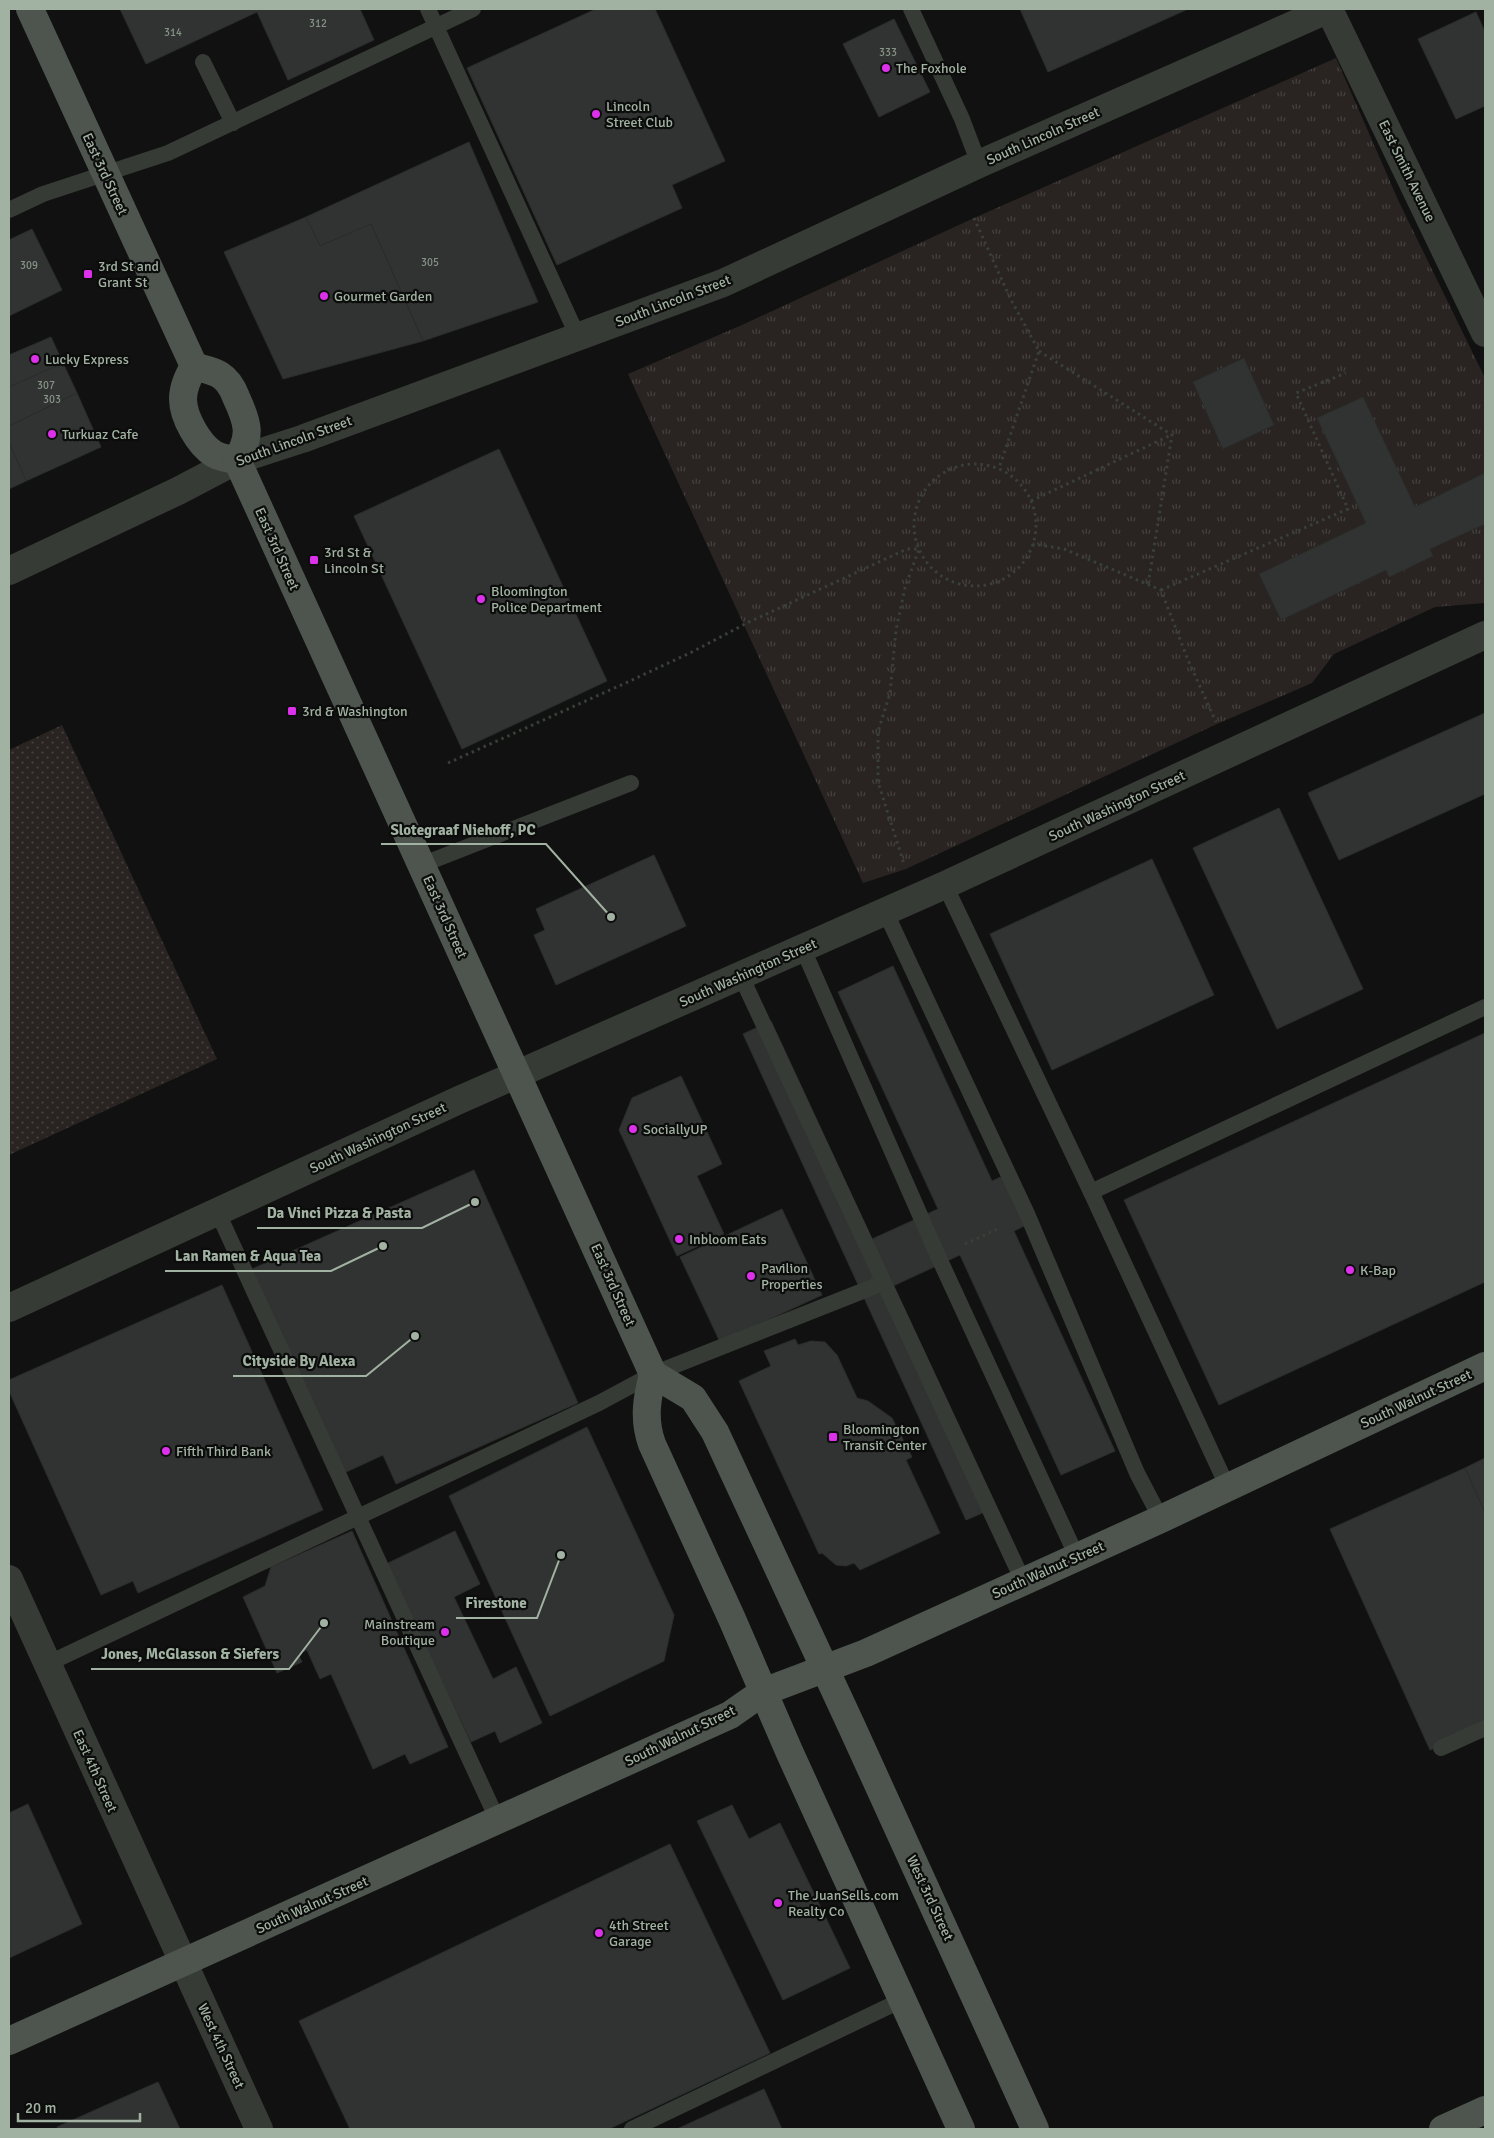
<svg xmlns="http://www.w3.org/2000/svg" width="1494" height="2138" viewBox="0 0 1494 2138" font-family="Signika,sans-serif">
<style>
.grass{fill:url(#grass-dots)}
.park{fill:url(#park-tufts)}
.building{fill:#303331;stroke:#2a2d2b}
.lines{fill:none;stroke-linecap:round;stroke-linejoin:round}
.path{stroke:#393f39;stroke-width:3;stroke-dasharray:2.5 4;stroke-linecap:butt}
.service{stroke:#363b36;stroke-width:16}
.minor{stroke:#363b36;stroke-width:28}
.primary{stroke:#4d554e;stroke-width:28}
.poi-dot{fill:#dc30ea;stroke:#0b0c0b;stroke-width:2}
.labels{text-anchor:middle;dominant-baseline:central;stroke-width:4.5;stroke-linejoin:round;paint-order:stroke}
.number-label{font-size:11px;fill:#869286}
.poi-label{font-size:14px;fill:#a2b2a2;stroke:#0b0c0b;text-anchor:start}
.street-label{font-size:14px;fill:#a2b2a2;stroke:#0b0c0b}
.leader{fill:none;stroke:#a2b2a2;stroke-width:2}
.callout-dot{fill:#a2b2a2;stroke:#0b0c0b;stroke-width:2}
.callout-label{font-size:15px;text-anchor:middle;font-weight:bold;fill:#a2b2a2;stroke:#0b0c0b;stroke-width:4.5;stroke-linejoin:round;paint-order:stroke}
</style>
<defs>
<pattern id="grass-dots" width="8" height="8" patternUnits="userSpaceOnUse" patternTransform="scale(1.25)"><rect width="8" height="8" fill="#292421"/><path d="M2 2h.1M6 6h.1" fill="none" stroke="#45413e" stroke-width="1.8" stroke-linecap="round"/></pattern>
<pattern id="park-tufts" width="24" height="20" patternUnits="userSpaceOnUse" patternTransform="scale(1.25)"><rect width="24" height="20" fill="#292421"/><path d="M3 7l-1-3M5 7V3M7 7l1-3M15 17l-1-3M17 17v-4M19 17l1-3" fill="none" stroke="#45413e"/></pattern>
</defs>
<rect width="100%" height="100%" fill="#101110"/>
<!-- grass -->
<path class="grass" d="M62 725 217 1059 9 1155V750Z"/>
<!-- park -->
<path class="park" d="M1336 58 1399 202 1485 378V603L1435 607 1334 654 1312 683 1217 724 906 869 863 883 628 374 742 325 974 218Z"/>
<!-- building -->
<g class="building">
<path d="M120 9H360L374 40 288 80 257 12 146 64Z"/>
<path d="M596 9H655L725 161 672 185 682 208 557 265 467 68Z"/>
<path d="M1020 9H1188L1048 72Z"/>
<path d="M1476 12 1485 32V106L1456 119 1418 39Z"/>
<path d="M894 19 930 92 879 117 843 44Z"/>
<path d="M469 142 538 302 423 341 371 224 320 246 306 217Z"/>
<path d="M306 217 320 246 371 224 423 341 283 379 224 252Z"/>
<path d="M32 229 62 290 9 316V240Z"/>
<path d="M51 337 63 363 9 387V355Z"/>
<path d="M1244 358 1274 425 1223 449 1193 382Z"/>
<path d="M63 363 77 393 9 426V387Z"/>
<path d="M77 393 101 447 26 481 9 442V426Z"/>
<path d="M1363 397 1415 507 1485 473V524L1430 549 1433 556 1389 577 1386 570 1281 620 1259 574 1366 523 1317 418Z"/>
<path d="M9 442 26 481 9 489Z"/>
<path d="M499 449 607 681 462 749 354 516Z"/>
<path d="M1485 713V794L1339 860 1308 793Z"/>
<path d="M1279 808 1363 989 1277 1029 1193 848Z"/>
<path d="M654 855 686 926 556 985 534 935 545 930 536 909Z"/>
<path d="M1152 859 1214 995 1052 1070 990 934Z"/>
<path d="M893 966 992 1181 1003 1176 1026 1225 1014 1231 1115 1451 1061 1475 960 1255 893 1286 994 1508 966 1520 743 1034 771 1021 872 1239 938 1209 838 992Z"/>
<path d="M1485 1033V1282L1219 1405 1124 1200Z"/>
<path d="M681 1076 722 1164 697 1176 724 1234 677 1256 619 1130 632 1098Z"/>
<path d="M474 1170 578 1403 396 1484 383 1455 344 1473 252 1269Z"/>
<path d="M782 1209 822 1295 720 1342 680 1257Z"/>
<path d="M222 1285 323 1510 138 1593 133 1581 101 1595 9 1391V1380Z"/>
<path d="M795 1339 798 1345 811 1341 825 1342 837 1355 857 1398 868 1401 892 1418 912 1457 906 1460 940 1533 860 1570 854 1563 846 1566 836 1565 822 1553 819 1554 739 1381 771 1366 764 1351Z"/>
<path d="M587 1427 674 1615 664 1661 550 1716 449 1496Z"/>
<path d="M1485 1458V1513L1465 1468Z"/>
<path d="M1465 1468 1485 1513V1726L1430 1750 1330 1529Z"/>
<path d="M352 1531 448 1747 410 1764 405 1754 373 1769 331 1674 320 1679 307 1650 298 1654 302 1662 277 1673 243 1597 265 1586 271 1567Z"/>
<path d="M455 1531 480 1584 454 1597 493 1679 516 1667 542 1723 500 1743 495 1731 471 1742 386 1564Z"/>
<path d="M28 1804 82 1924 9 1958V1813Z"/>
<path d="M732 1805 749 1839 780 1823 850 1968 783 2000 697 1821Z"/>
<path d="M670 1844 770 2053 609 2129H350L299 2021Z"/>
<path d="M158 2082 180 2129H58L57 2127Z"/>
<path d="M764 2089 782 2129H677Z"/>
</g>
<g class="lines">
<!-- path -->
<g class="path">
<path d="M974 218 1010 298 1039 351 999 468"/>
<path d="M1039 351 1172 435 1148 585"/>
<circle cx="975" cy="525" r="61"/>
<path d="M1031 501 1171 435"/>
<path d="M1033 546 1034 544 1064 549 1161 590 1188 660 1216 722"/>
<path d="M1161 590 1348 509 1296 393 1346 373"/>
<path d="M448 763 630 681 690 653 747 623 907 549H919L905 588 896 630 890 693 878 732V782L904 864"/>
<path d="M965 1244 1000 1228"/>
</g>
<!-- service -->
<g class="service">
<path d="M428 9 578 337"/>
<path d="M911 9 962 119 979 164"/>
<path d="M203 62 233 123"/>
<path d="M9 210 43 194 168 153 473 9"/>
<path d="M421 865 631 783"/>
<path d="M945 885 1091 1192 1228 1488"/>
<path d="M885 911 1028 1216 1137 1473 1161 1519"/>
<path d="M803 949 938 1256 1077 1557"/>
<path d="M741 976 1023 1581"/>
<path d="M1091 1192 1485 1007"/>
<path d="M218 1213 498 1821"/>
<path d="M47 1664 599 1403 653 1374 883 1283"/>
<path d="M1441 1748 1485 1728"/>
<path d="M632 2129 902 2000"/>
</g>
<!-- minor -->
<g class="minor">
<path d="M1329 9 1485 333"/>
<path d="M9 571 178 491 237 460 302 439 723 283 979 164 1329 9"/>
<path d="M9 1308 459 1100 945 885 1485 635"/>
<path d="M9 1579 259 2129"/>
</g>
<!-- primary -->
<g class="primary">
<path d="M30 9 194 366"/>
<path d="M194 366C188 377 183 387 183 399 183 417 199 445 214 454 221 458 229 459 237 460"/>
<path d="M194 366C202 369 212 370 220 375 228 380 233 389 236 397 248 423 252 435 237 460"/>
<path d="M237 460 653 1374 693 1398 715 1432 851 1725 1035 2129"/>
<path d="M653 1374C647 1398 643 1419 652 1444L732 1619 789 1751 961 2129"/>
<path d="M9 2041 730 1715 763 1692 866 1653 1161 1519 1485 1366"/>
<path d="M1443 2129 1485 2110"/>
</g>
</g>
<!-- markers -->
<g class="poi-dot">
<circle cx="886" cy="68" r="5"/>
<circle cx="596" cy="114" r="5"/>
<rect x="83" y="269" width="10" height="10" rx="2.5"/>
<circle cx="324" cy="296" r="5"/>
<circle cx="35" cy="359" r="5"/>
<circle cx="52" cy="434" r="5"/>
<rect x="309" y="555" width="10" height="10" rx="2.5"/>
<circle cx="481" cy="599" r="5"/>
<rect x="287" y="706" width="10" height="10" rx="2.5"/>
<circle cx="633" cy="1129" r="5"/>
<circle cx="679" cy="1239" r="5"/>
<circle cx="1350" cy="1270" r="5"/>
<circle cx="751" cy="1276" r="5"/>
<rect x="828" y="1432" width="10" height="10" rx="2.5"/>
<circle cx="166" cy="1451" r="5"/>
<circle cx="445" cy="1632" r="5"/>
<circle cx="778" cy="1903" r="5"/>
<circle cx="599" cy="1933" r="5"/>
</g>
<g class="labels">
<!-- number labels -->
<g class="number-label">
<text x="318" y="23">312</text>
<text x="173" y="32">314</text>
<text x="888" y="52">333</text>
<text x="430" y="262">305</text>
<text x="29" y="265">309</text>
<text x="46" y="385">307</text>
<text x="52" y="399">303</text>
</g>
<!-- poi labels -->
<g class="poi-label">
<text x="896" y="68">The Foxhole</text>
<text x="606" y="106">Lincoln<tspan x="606" dy="16">Street Club</tspan></text>
<text x="98" y="266">3rd St and<tspan x="98" dy="16">Grant St</tspan></text>
<text x="334" y="296">Gourmet Garden</text>
<text x="45" y="359">Lucky Express</text>
<text x="62" y="434">Turkuaz Cafe</text>
<text x="324" y="552">3rd St &amp;<tspan x="324" dy="16">Lincoln St</tspan></text>
<text x="491" y="591">Bloomington<tspan x="491" dy="16">Police Department</tspan></text>
<text x="302" y="711">3rd &amp; Washington</text>
<text x="643" y="1129">SociallyUP</text>
<text x="689" y="1239">Inbloom Eats</text>
<text x="761" y="1268">Pavilion<tspan x="761" dy="16">Properties</tspan></text>
<text x="1360" y="1270">K-Bap</text>
<text x="843" y="1429">Bloomington<tspan x="843" dy="16">Transit Center</tspan></text>
<text x="176" y="1451">Fifth Third Bank</text>
<text x="435" y="1624" text-anchor="end">Mainstream<tspan x="435" dy="16">Boutique</tspan></text>
<text x="788" y="1895">The JuanSells.com<tspan x="788" dy="16">Realty Co</tspan></text>
<text x="609" y="1925">4th Street<tspan x="609" dy="16">Garage</tspan></text>
</g>
<!-- street labels -->
<g class="street-label">
<text transform="translate(1043 136) rotate(-24)">South Lincoln Street</text>
<text transform="translate(1407 171) rotate(64)">East Smith Avenue</text>
<text transform="translate(105 174) rotate(65)">East 3rd Street</text>
<text transform="translate(673 301) rotate(-21)">South Lincoln Street</text>
<text transform="translate(294 441) rotate(-20)">South Lincoln Street</text>
<text transform="translate(277 549) rotate(66)">East 3rd Street</text>
<text transform="translate(1117 806) rotate(-25)">South Washington Street</text>
<text transform="translate(445 917) rotate(66)">East 3rd Street</text>
<text transform="translate(748 973) rotate(-24)">South Washington Street</text>
<text transform="translate(378 1138) rotate(-25)">South Washington Street</text>
<text transform="translate(613 1285) rotate(66)">East 3rd Street</text>
<text transform="translate(1416 1399) rotate(-25)">South Walnut Street</text>
<text transform="translate(1048 1570) rotate(-24)">South Walnut Street</text>
<text transform="translate(680 1736) rotate(-26)">South Walnut Street</text>
<text transform="translate(95 1771) rotate(66)">East 4th Street</text>
<text transform="translate(930 1898) rotate(65)">West 3rd Street</text>
<text transform="translate(312 1905) rotate(-24)">South Walnut Street</text>
<text transform="translate(221 2046) rotate(65)">West 4th Street</text>
</g>
</g>
<!-- callouts -->
<path class="leader" d="M611 917L546 844H381M475 1202L422 1228H257M383 1246L331 1271H165M415 1336L366 1376H233M561 1555L537 1618H456M324 1623L289 1669H91"/>
<g class="callout-dot">
<circle cx="611" cy="917" r="5"/>
<circle cx="475" cy="1202" r="5"/>
<circle cx="383" cy="1246" r="5"/>
<circle cx="415" cy="1336" r="5"/>
<circle cx="561" cy="1555" r="5"/>
<circle cx="324" cy="1623" r="5"/>
</g>
<g class="callout-label">
<text x="463" y="835">Slotegraaf Niehoff, PC</text>
<text x="339" y="1218">Da Vinci Pizza &amp; Pasta</text>
<text x="248" y="1261">Lan Ramen &amp; Aqua Tea</text>
<text x="299" y="1366">Cityside By Alexa</text>
<text x="496" y="1608">Firestone</text>
<text x="190" y="1659">Jones, McGlasson &amp; Siefers</text>
</g>
<!-- border -->
<rect width="1494" height="2138" fill="none" stroke="#a2b2a2" stroke-width="20"/>
<!-- scale -->
<path d="M18 2113v8h122v-8" fill="none" stroke="#a2b2a2" stroke-width="2.5"/>
<text x="25" y="2113" font-size="15" fill="#a2b2a2" stroke="#0b0c0b" stroke-width="4" paint-order="stroke">20 m</text>
</svg>
